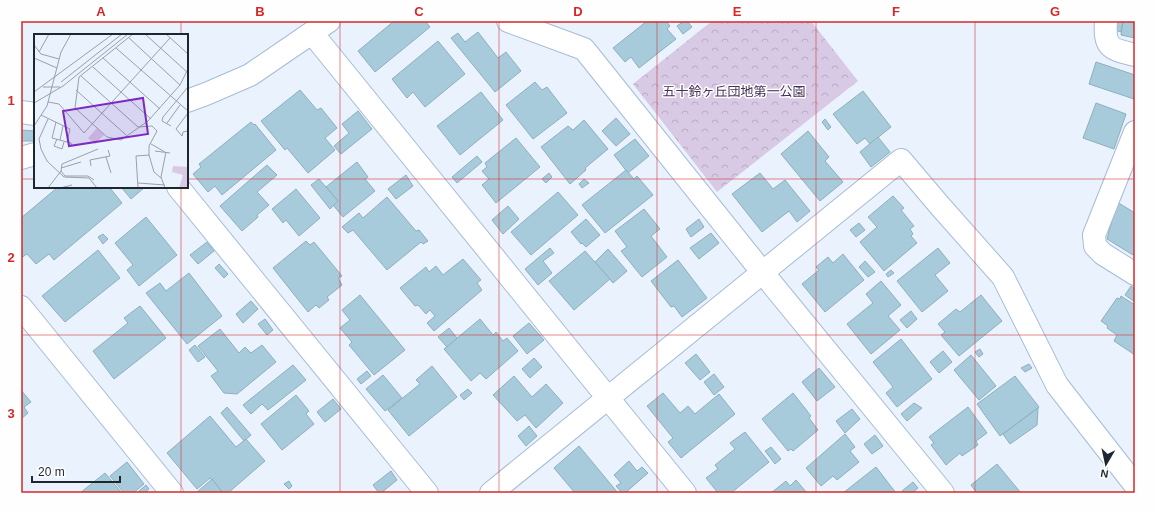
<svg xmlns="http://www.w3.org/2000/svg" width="1156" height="514" viewBox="0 0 1156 514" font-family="Helvetica,'Noto Sans JP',sans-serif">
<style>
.forest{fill:url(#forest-crowns)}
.building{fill:#a8cbdb;stroke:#8dafbe}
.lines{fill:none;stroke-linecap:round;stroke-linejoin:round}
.street-casing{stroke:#a7bcd5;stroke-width:24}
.street{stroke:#fff;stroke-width:22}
.grid{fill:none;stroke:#d62828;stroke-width:1;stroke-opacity:0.55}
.labels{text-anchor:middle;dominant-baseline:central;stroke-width:3;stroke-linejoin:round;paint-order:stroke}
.park-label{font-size:13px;fill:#462f57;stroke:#fefefe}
.inset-road{fill:none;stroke:#98a0ab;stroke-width:1}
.view{fill:#7b2cbf;fill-opacity:0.15;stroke:#7b2cbf;stroke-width:2}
.inset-edge{fill:none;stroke:#1e262f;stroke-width:2}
.neatline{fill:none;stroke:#d62828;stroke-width:1.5}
.grid-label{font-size:13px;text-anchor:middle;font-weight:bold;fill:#d62828}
</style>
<defs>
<pattern id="forest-crowns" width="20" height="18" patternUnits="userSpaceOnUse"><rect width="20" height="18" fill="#d8c9e5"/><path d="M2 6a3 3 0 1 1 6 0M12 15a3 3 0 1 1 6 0" fill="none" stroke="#b9acc5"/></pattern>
</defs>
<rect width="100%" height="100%" fill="#e9f2fd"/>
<!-- forest -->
<path class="forest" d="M712 21H811L858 81 717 192 633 84Z"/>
<!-- building -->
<g class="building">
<path d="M394 21H425L430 27 375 72 358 51Z"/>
<path d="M647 21H666L670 26 667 29 676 39 639 68 631 57 625 62 613 48Z"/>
<path d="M684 21H687L692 27 683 34 677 26Z"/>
<path d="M1116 21H1123L1121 32 1115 30Z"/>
<path d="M1123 21H1135V38L1121 35Z"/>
<path d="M478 32 498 58 506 52 521 71 495 92 451 38 458 33 465 42Z"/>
<path d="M438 41 465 74 425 107 413 92 407 98 392 79Z"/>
<path d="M1096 62 1135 75 1134 99 1089 84Z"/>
<path d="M535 82 542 90 547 87 567 113 533 139 506 105Z"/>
<path d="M300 90 317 110 321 108 337 128 325 138 335 150 308 173 287 148 285 150 261 121Z"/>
<path d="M863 91 891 127 870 144 865 138 857 144 833 114Z"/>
<path d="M481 92 503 120 460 155 437 126Z"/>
<path d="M1096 103 1126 114 1114 149 1083 138Z"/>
<path d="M358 111 372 129 341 154 334 146 349 133 342 124Z"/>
<path d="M616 118 630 134 616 146 602 131Z"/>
<path d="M825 119 831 127 828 130 822 122Z"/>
<path d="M584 120 608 149 585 168 586 170 570 184 541 147 568 126 573 130Z"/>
<path d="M251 122 254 125 255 124 276 150 222 195 215 186 208 192 193 174 201 167 199 164Z"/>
<path d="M21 130 35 131V141H21Z"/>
<path d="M808 131 829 157 825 161 843 182 820 201 781 154Z"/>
<path d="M878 137 890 152 871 167 860 152Z"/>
<path d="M516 138 540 167 496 203 482 185 489 179 482 171 487 167 485 163Z"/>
<path d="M635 139 649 156 628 173 614 155Z"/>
<path d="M477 156 482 162 457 183 452 177Z"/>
<path d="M357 162 368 177 365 179 375 191 343 217 333 205 338 201 326 187Z"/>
<path d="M267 165 277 175 257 192 269 205 257 215 258 217 242 231 220 206Z"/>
<path d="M626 170 634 179 637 176 653 195 605 233 582 205Z"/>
<path d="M549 173 552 177 546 183 542 179Z"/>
<path d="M760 173 773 189 785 180 810 211 797 222 789 211 762 232 732 194Z"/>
<path d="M406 175 413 186 396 199 388 189Z"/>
<path d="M319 179 338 201 330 209 311 185Z"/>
<path d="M584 179 589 183 582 188 579 184Z"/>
<path d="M58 187H111L110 188 122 203 54 260 49 254 36 264 27 254 21 258V218Z"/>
<path d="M121 187H145L131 199Z"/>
<path d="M296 189 320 218 299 236 286 220 283 223 272 209Z"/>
<path d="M558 192 578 215 531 255 511 232Z"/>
<path d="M893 196 904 208 901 210 914 226 910 229 913 234 911 236 917 243 884 271 860 242 877 227 868 217Z"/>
<path d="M387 197 416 231 419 230 428 241 423 244 421 242 387 270 353 230 348 233 342 227 359 213 363 218Z"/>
<path d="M1117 202 1135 213V252L1133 255 1107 239Z"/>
<path d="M508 206 519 219 503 234 492 220Z"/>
<path d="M644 209 660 229 651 236 667 257 642 277 621 251 627 247 615 231Z"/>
<path d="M146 217 177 255 139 286 127 270 133 265 115 243Z"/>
<path d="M586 219 600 235 586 247 582 243 581 244 571 232Z"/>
<path d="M699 219 704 227 691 237 686 229Z"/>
<path d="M859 223 865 230 856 237 850 230Z"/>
<path d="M711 233 719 243 699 259 690 248Z"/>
<path d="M103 234 108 239 103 244 98 237Z"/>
<path d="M306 241 310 245 314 242 342 276 338 278 342 285 327 297 329 300 319 308 316 305 308 312 273 268Z"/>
<path d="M207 242 214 251 198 264 190 255Z"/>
<path d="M550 248 554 253 543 261 552 273 538 285 525 269Z"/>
<path d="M938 248 950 263 935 275 948 291 922 312 897 281Z"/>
<path d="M608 249 627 271 613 283 595 262Z"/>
<path d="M98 250 120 278 65 322 42 296Z"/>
<path d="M585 251 610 279 574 310 549 281Z"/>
<path d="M843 254 864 280 825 312 802 284 819 270 816 267 828 257 833 263Z"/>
<path d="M463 259 481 280 477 283 482 290 434 331 427 323 435 316 430 310 426 314 418 305 415 306 400 288 426 267 429 272 436 266 443 275Z"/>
<path d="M678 260 707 298 682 317 674 306 671 307 651 281Z"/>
<path d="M865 261 875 272 868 277 859 267Z"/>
<path d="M219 264 228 274 224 278 215 268Z"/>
<path d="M891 270 894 273 888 277 886 274Z"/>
<path d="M189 273 222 316 187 344 146 293 160 283 166 291Z"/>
<path d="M881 281 901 305 888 316 900 330 871 354 847 324 873 303 866 294Z"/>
<path d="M1131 286 1135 289V302L1125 295Z"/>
<path d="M360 295 405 350 374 375 349 345 352 342 340 328 350 320 342 310Z"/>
<path d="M981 295 1002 321 959 356 941 335 945 332 938 324 956 309 960 312Z"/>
<path d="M1121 296 1135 305V355L1114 341 1117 335 1107 328 1108 326 1101 321 1117 298 1120 299Z"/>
<path d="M251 301 258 309 243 323 236 314Z"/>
<path d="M140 306 166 338 114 379 93 351 128 323 124 318Z"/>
<path d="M911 311 917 319 907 328 900 320Z"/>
<path d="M265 319 273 330 267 335 258 324Z"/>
<path d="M480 319 493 335 496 332 503 341 507 338 518 351 486 379 480 373 471 381 444 349Z"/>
<path d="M529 323 544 340 527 354 513 336Z"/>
<path d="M449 328 457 338 447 347 438 337Z"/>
<path d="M220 329 239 353 245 347 251 353 262 345 276 362 237 394 224 393 211 376 218 371 198 346Z"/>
<path d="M901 339 932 379 897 407 886 393 893 387 873 362Z"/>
<path d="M195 345 205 357 198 362 189 350Z"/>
<path d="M980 349 983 354 979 357 975 352Z"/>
<path d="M943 351 952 362 939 373 930 362Z"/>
<path d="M696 354 710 372 700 380 685 363Z"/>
<path d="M971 355 996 386 979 400 954 370Z"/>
<path d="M534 358 542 367 530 378 522 369Z"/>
<path d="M1029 364 1032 368 1025 372 1021 368Z"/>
<path d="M293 365 306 380 268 410 262 404 251 414 243 405Z"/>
<path d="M432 366 457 397 409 436 388 410 420 384 416 380Z"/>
<path d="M819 368 835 387 817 401 802 382Z"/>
<path d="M367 371 371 376 361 384 357 379Z"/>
<path d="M714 374 724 387 714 395 704 382Z"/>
<path d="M383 375 402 398 385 411 366 389Z"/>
<path d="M514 376 532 397 546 384 563 403 536 428 525 415 517 421 493 395Z"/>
<path d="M1015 376 1039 407 1000 436 977 404Z"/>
<path d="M468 389 472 393 464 400 460 395Z"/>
<path d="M21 390 31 402 24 407 28 413 21 419Z"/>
<path d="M663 393 680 413 688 406 695 414 719 394 735 414 681 458 668 442 673 438 647 406Z"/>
<path d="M793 393 811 416 809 418 818 430 793 451 791 449 788 451 762 419Z"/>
<path d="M296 395 309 411 306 414 314 424 282 450 261 424Z"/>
<path d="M333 399 341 409 325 422 317 412Z"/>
<path d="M914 403 922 408 907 421 901 414Z"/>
<path d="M227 407 251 435 244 441 221 413Z"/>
<path d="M968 407 987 433 976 441 978 445 962 456 960 453 946 465 931 445 934 443 929 437Z"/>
<path d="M1038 408 1037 425 1010 444 1003 434Z"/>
<path d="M852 409 860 419 845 433 836 421Z"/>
<path d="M210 416 236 447 246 439 265 461 228 493H223L210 478 197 489 167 453Z"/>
<path d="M529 426 537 436 526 446 518 436Z"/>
<path d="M745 432 769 462 731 493H718L706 478 718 469 715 465 735 449 730 443Z"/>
<path d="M845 434 855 447 850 451 859 462 837 480 833 476 821 486 806 468Z"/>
<path d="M875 435 883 446 872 454 864 444Z"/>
<path d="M579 446 618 493H575L554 468Z"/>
<path d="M771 447 781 459 775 464 765 451Z"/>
<path d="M629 461 637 471 642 467 648 473 625 493H622L616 486 621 483 614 475Z"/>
<path d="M127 462 144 484 133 493H124L110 476Z"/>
<path d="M997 464 1021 493H977L971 485Z"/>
<path d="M876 467 896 493H843Z"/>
<path d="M391 471 397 480 381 493H379L373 485Z"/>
<path d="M105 473 122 493H80Z"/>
<path d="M212 479 223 493H196Z"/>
<path d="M796 480 807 493H771L786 481 790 486Z"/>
<path d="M289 481 292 486 289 489 284 484Z"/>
<path d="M913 482 918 488 912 493H904L902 491Z"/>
<path d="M146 485 149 489 144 493H140L138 492Z"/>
</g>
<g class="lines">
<!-- street casing -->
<g class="street-casing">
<g id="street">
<path d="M508 21 584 49 763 273 943 493"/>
<path d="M1106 21C1104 49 1111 49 1135 55"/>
<path d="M312 33 685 493"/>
<path d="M187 101 206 94 250 75 329 21"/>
<path d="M21 112 35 114"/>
<path d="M1135 132 1094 235 1095 246 1103 254 1135 274"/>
<path d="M21 158 35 154"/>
<path d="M178 187 427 493"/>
<path d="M21 307 172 493"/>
<path d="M491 493 901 160 940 206 1003 277 1057 385 1135 485"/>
</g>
</g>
<!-- street -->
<use href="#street" class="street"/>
</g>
<!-- grid -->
<path class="grid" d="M181 21V35M340 21V493M499 21V493M657 21V493M816 21V493M975 21V493M21 179H35M187 179H1135M181 187V493M21 335H1135"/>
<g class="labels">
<!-- park labels -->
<g class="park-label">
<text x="734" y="91">五十鈴ヶ丘団地第一公園</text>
</g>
</g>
<!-- overview -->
<g transform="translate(34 34)">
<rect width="154" height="154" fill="#e9f2fd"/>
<path d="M63 94 70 101 61 110 54 104Z" fill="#d8c9e5"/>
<path d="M139 132 154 133V154H145L149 141 138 138Z" fill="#d8c9e5"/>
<path class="inset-road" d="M99 0 45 43 41 74 73 103 87 106 114 87 146 51 154 35M111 0 153 38M132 0 154 20M95 4 146 51M0 11 7 20 25 25M82 14 154 77M5 18 15 0M0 24 23 34M69 24 126 75M59 33 117 85M47 42 104 93 118 92 123 97 115 112V121L120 138 127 144M27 48 88 0M9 53H26M42 56 92 101M0 58 79 0M14 68 25 70 50 99 136 4M0 69 29 52 94 0M154 79 142 95 148 102 149 98 154 97M7 81 36 95 33 108M14 85 5 105 7 115 13 127 30 143 55 144 63 154M22 88 18 104 37 109 38 112M133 89 146 71M0 92 13 72 27 18 37 0M137 92 128 87 129 83 154 53M23 105 20 112 28 115 30 108M26 106 29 92M117 110 131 118M121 117 136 119M72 123 77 139M57 132 56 126 76 122 74 116M27 134 47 128M27 137 31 142H54L60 146M104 149 131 151M14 154 27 137 28 130 64 115M26 154 38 151M104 154 102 122 115 121M131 154 127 143 132 118"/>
<path class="view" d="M109 64 114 100 35 112 29 77Z"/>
<rect width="154" height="154" class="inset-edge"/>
</g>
<!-- border -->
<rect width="1156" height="514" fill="none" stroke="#fefefe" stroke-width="44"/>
<!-- north arrow -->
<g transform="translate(1106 464) rotate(189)" stroke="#fefefe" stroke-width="3" paint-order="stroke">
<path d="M0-3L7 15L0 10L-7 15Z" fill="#1e262f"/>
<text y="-6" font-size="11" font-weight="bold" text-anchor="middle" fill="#1e262f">N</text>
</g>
<!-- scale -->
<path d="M32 476v6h88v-6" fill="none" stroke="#1e262f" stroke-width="2"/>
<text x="38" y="476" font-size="12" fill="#1e262f" stroke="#fefefe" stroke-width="3" paint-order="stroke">20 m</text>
<rect x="22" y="22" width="1112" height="470" class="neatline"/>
<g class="grid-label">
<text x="101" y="16">A</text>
<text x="260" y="16">B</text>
<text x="419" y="16">C</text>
<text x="578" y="16">D</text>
<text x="737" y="16">E</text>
<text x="896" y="16">F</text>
<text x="1055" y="16">G</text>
<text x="11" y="105">1</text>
<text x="11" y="262">2</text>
<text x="11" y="418">3</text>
</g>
</svg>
